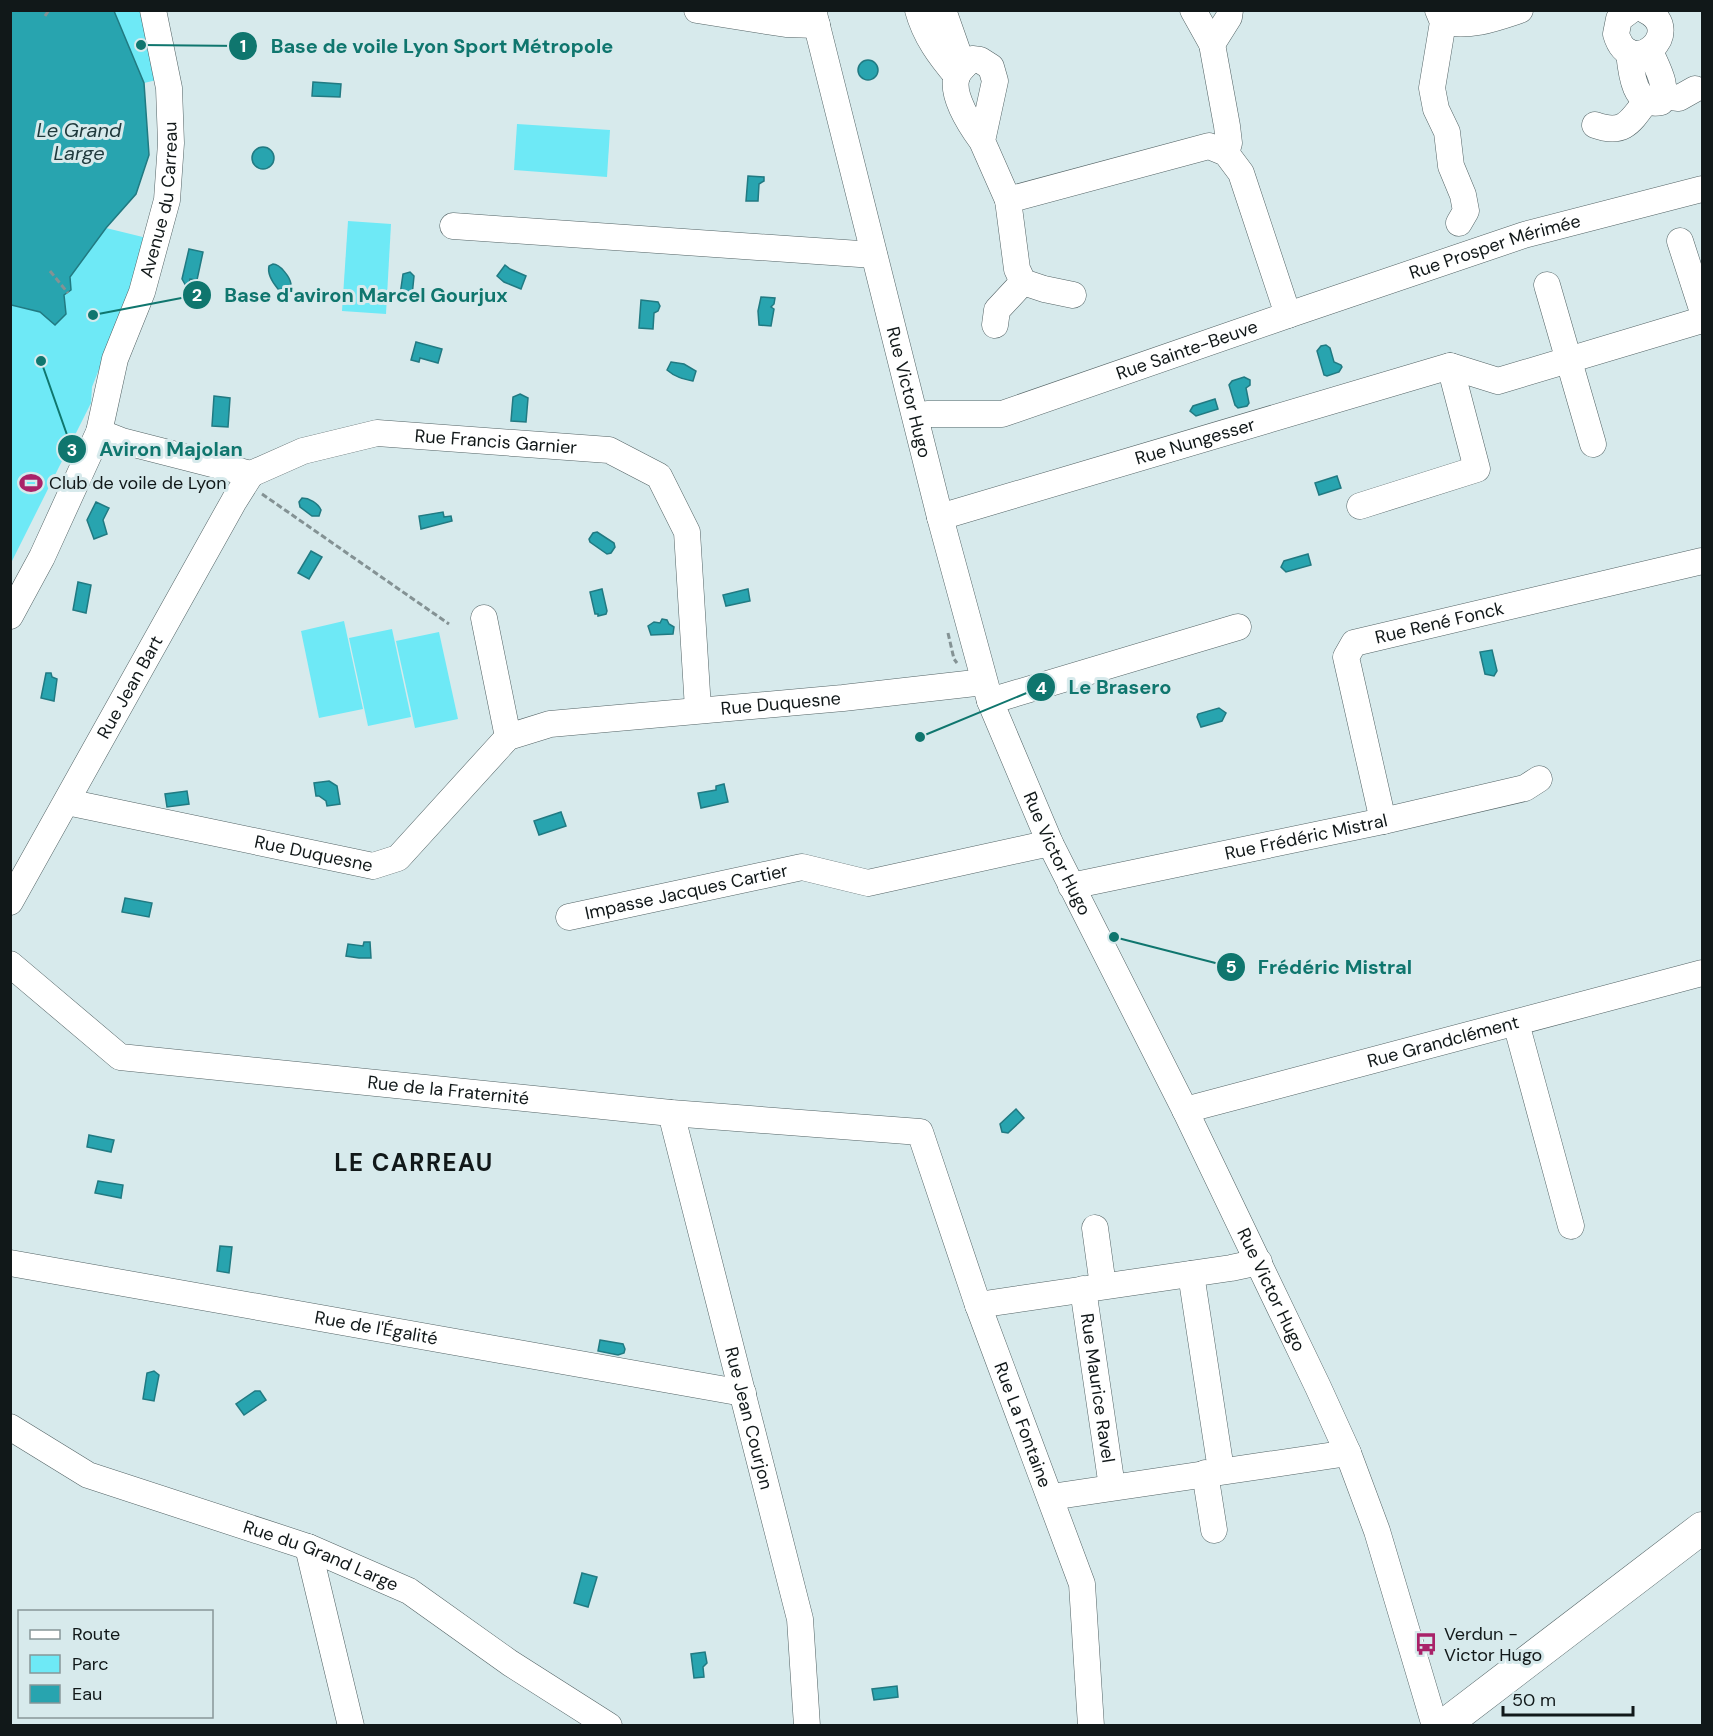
<svg xmlns="http://www.w3.org/2000/svg" width="1713" height="1736" viewBox="0 0 1713 1736" font-family="'DM Sans',sans-serif">
<style>
.green{fill:#6ee9f6}
.water{fill:#28a4af;stroke:#217a82;stroke-width:1.5}
.lines{fill:none;stroke-linecap:round;stroke-linejoin:round}
.minor-casing{stroke:#536365;stroke-width:27}
.major-casing{stroke:#536365;stroke-width:33}
.path{stroke:#849294;stroke-width:3;stroke-dasharray:6 3;stroke-linecap:butt}
.minor{stroke:#fff;stroke-width:26}
.major{stroke:#fff;stroke-width:32}
.labels{text-anchor:middle;dominant-baseline:central;stroke-width:6;stroke-linejoin:round;paint-order:stroke}
.street-label{font-size:18px;fill:#111819;stroke:#d7eaec}
.poi-label{font-size:18px;fill:#111819;stroke:#d7eaec;text-anchor:start}
.water-label{font-size:20px;font-style:italic;fill:#1f393c;stroke:#d7eaec}
.district-label{font-size:24px;font-weight:bold;letter-spacing:1.5px;fill:#111819;stroke:#d7eaec}
.leader{fill:none;stroke:#0f766e;stroke-width:2}
.callout-dot{fill:#0f766e;stroke:#d7eaec;stroke-width:2}
.mark-label{font-size:18px;text-anchor:middle;font-weight:bold;fill:#fff}
.callout-label{font-size:20px;text-anchor:middle;font-weight:bold;fill:#0f766e;stroke:#d7eaec;stroke-width:6;stroke-linejoin:round;paint-order:stroke}
</style>
<rect width="100%" height="100%" fill="#d7eaec"/>
<!-- green -->
<g class="green">
<path d="M114 11H145L161 79 144 83Z"/>
<path d="M517 124 610 130 607 177 514 170Z"/>
<path d="M348 221 391 224 386 314 342 311Z"/>
<path d="M106 228 151 239 92 387 91 403 11 563V305L40 312 71 290 70 277Z"/>
<path d="M344 621 363 709 319 718 301 631Z"/>
<path d="M392 629 411 717 368 726 349 638Z"/>
<path d="M439 632 458 719 415 728 396 641Z"/>
</g>
<!-- water -->
<g class="water">
<path d="M10 11H114L144 83 149 155 136 194 106 228 70 277 71 290 64 295 66 314 55 325 40 312 11 305Z"/>
<circle cx="868" cy="70" r="10"/>
<path d="M313 82 341 84 340 97 312 96Z"/>
<circle cx="263" cy="158" r="11"/>
<path d="M748 176 764 177V181L759 184 758 201H746Z"/>
<path d="M189 249 203 252 197 280 190 279 189 284 186 286 182 279Z"/>
<path d="M273 264C280 264 290 277 291 284L286 290 278 289C273 283 267 274 269 266Z"/>
<path d="M505 265 510 269 526 276 521 289 504 282 497 276Z"/>
<path d="M410 272 414 276 412 296 400 295 403 274Z"/>
<path d="M761 297 775 298 774 304 771 307 774 309 771 326 759 325 758 311Z"/>
<path d="M641 300 658 302 660 306 658 311 654 313 653 329 639 328Z"/>
<path d="M416 342 442 349 438 363 420 358 419 362 411 360Z"/>
<path d="M1326 345 1330 348 1334 362 1341 365 1342 367 1339 372 1327 376 1324 375 1317 351 1321 346Z"/>
<path d="M671 362 684 364 696 371 693 381C683 379 675 377 667 370Z"/>
<path d="M1244 377 1250 380V385L1246 388 1249 403 1247 406 1238 408 1235 405 1229 385 1232 381Z"/>
<path d="M520 394 528 398 526 422 511 421 513 397Z"/>
<path d="M214 396 230 398 228 427 212 426Z"/>
<path d="M1215 399 1218 409 1196 416 1190 411 1193 406Z"/>
<path d="M1337 476 1341 488 1319 495 1315 483Z"/>
<path d="M302 498C309 498 318 503 321 510L319 516H312L300 507 299 502Z"/>
<path d="M96 502 109 508 103 520 107 534 94 539 87 520Z"/>
<path d="M443 512 444 517 451 516 452 521 421 529 419 516Z"/>
<path d="M597 532 614 543 615 547 611 553 607 554 590 542 589 539 593 533Z"/>
<path d="M311 551 322 557 309 579 298 573Z"/>
<path d="M1308 554 1311 565 1286 572 1281 567 1284 561Z"/>
<path d="M78 582 91 585 86 613 73 610Z"/>
<path d="M602 589 607 611 606 614 598 616V614H595L590 592Z"/>
<path d="M748 589 750 601 726 606 723 595Z"/>
<path d="M662 619 667 620 669 624 674 627 673 634 651 635 648 626 654 622 660 623Z"/>
<path d="M1492 650 1497 671 1494 676 1485 674 1480 652Z"/>
<path d="M46 673H51L52 677 57 679 54 701 41 698Z"/>
<path d="M1219 708 1226 713 1222 721 1201 727 1197 717 1198 714Z"/>
<path d="M329 781 337 786 340 804 327 806 326 801 319 796H316L314 783Z"/>
<path d="M724 784 728 802 701 808 698 793 716 790V786Z"/>
<path d="M187 791 189 804 167 807 165 794Z"/>
<path d="M561 812 566 826 539 835 534 821Z"/>
<path d="M125 898 152 903 149 917 122 912Z"/>
<path d="M364 942H370L371 958H359L346 956 348 944 363 946Z"/>
<path d="M1016 1109 1024 1118 1008 1133 1002 1132 1000 1124Z"/>
<path d="M89 1135 114 1140 111 1152 87 1147Z"/>
<path d="M98 1181 123 1185 121 1198 95 1193Z"/>
<path d="M220 1246 232 1247 229 1273 217 1271Z"/>
<path d="M600 1340 623 1344 625 1349 624 1353 618 1355 598 1351Z"/>
<path d="M154 1371 159 1375 154 1401 143 1399 147 1373Z"/>
<path d="M255 1391H260L266 1400 244 1415 236 1404Z"/>
<path d="M582 1573 597 1577 588 1607 574 1603Z"/>
<path d="M705 1652 707 1663 703 1667 704 1677 694 1678 691 1654Z"/>
<path d="M897 1686 898 1697 874 1700 872 1689Z"/>
</g>
<g class="lines">
<!-- minor casing -->
<g class="minor-casing">
<g id="minor">
<path d="M697 10 786 24 817 25"/>
<path id="s1" d="M813 10 940 517 990 701 1050 843 1185 1110 1318 1387 1348 1453 1377 1531 1435 1726"/>
<path d="M918 10C925 36 940 56 957 76"/>
<path d="M943 10 963 67"/>
<path d="M1193 10 1212 44 1227 126 1229 143 1226 153"/>
<path d="M1438 10 1443 22 1432 88 1436 109 1447 132 1451 166 1463 195 1466 211 1459 223"/>
<path d="M1631 10 1619 19 1616 34C1630 82 1688 31 1645 10"/>
<path d="M1443 22C1472 27 1493 19 1520 10"/>
<path d="M1212 44 1229 17 1230 10"/>
<path d="M1629 52C1631 72 1634 108 1661 102 1669 86 1656 66 1650 51"/>
<path d="M1664 96 1679 98 1695 89"/>
<path d="M1595 125C1623 135 1630 123 1646 101"/>
<path d="M982 141C971 126 950 95 957 76 960 69 966 64 972 59L980 60 991 67 995 81 982 141 1008 200"/>
<path d="M453 226 874 255"/>
<path d="M1680 241 1702 309"/>
<path d="M1547 285 1593 444"/>
<path id="s2" d="M1288 315 1524 235 1702 189"/>
<path d="M995 325 997 310 1023 282"/>
<path id="s3" d="M916 417 927 414H1002L1288 315 1241 173 1226 153 1209 146 1008 200 1017 269 1023 282 1044 289 1073 295"/>
<path id="s4" d="M99 432 122 441 251 474 303 451 377 433 609 450 659 476 687 532 698 709"/>
<path d="M1360 506 1477 469 1450 366"/>
<path id="s5" d="M940 517 1450 366 1498 381 1702 320"/>
<path id="s6" d="M10 616 42 557 99 432 115 359 142 292 167 200 171 143 169 88 153 10"/>
<path d="M484 618 508 737"/>
<path d="M990 701 1238 627"/>
<path id="s7" d="M67 802 373 866 398 858 508 737 550 724 843 698 984 682"/>
<path id="s8" d="M1383 821 1346 657 1354 643 1702 561"/>
<path id="s9" d="M1071 886 1383 821 1525 788 1539 779"/>
<path id="s10" d="M10 902 234 501 251 474"/>
<path id="s11" d="M569 917 802 867 868 883 1050 843"/>
<path id="s12" d="M10 964 120 1057 671 1113 920 1132 978 1305 1082 1584 1091 1726"/>
<path d="M1516 1023 1571 1226"/>
<path id="s13" d="M1185 1110 1702 973"/>
<path id="s14" d="M671 1113 800 1619 807 1726"/>
<path d="M1095 1228 1103 1286"/>
<path id="s15" d="M10 1263 743 1393"/>
<path d="M1191 1274 1221 1470"/>
<path id="s16" d="M1083 1289 1112 1487"/>
<path d="M978 1305 1231 1268 1259 1262"/>
<path id="s17" d="M10 1427 88 1475 308 1547 409 1591 510 1663 609 1726"/>
<path d="M1205 1473 1214 1530"/>
<path d="M1051 1497 1348 1453"/>
<path d="M308 1547 351 1726"/>
</g>
</g>
<!-- major casing -->
<g class="major-casing">
<path id="major" d="M1443 1726 1702 1528"/>
</g>
<!-- path -->
<g class="path">
<path d="M45 16 49 10"/>
<path d="M50 271 68 293"/>
<path d="M262 494 449 624"/>
<path d="M948 633 954 659 957 663"/>
</g>
<!-- minor -->
<use href="#minor" class="minor"/>
<!-- major -->
<use href="#major" class="major"/>
</g>
<!-- icons -->
<defs>
<g id="stadium-bare" transform="scale(1.8)"><path d="M0-5a6.5 5 0 1 0 0 10a6.5 5 0 1 0 0-10ZM-3.5-1.8h7v3.6h-7Z" fill="#a92269" stroke="#d7eaec" stroke-width="2.5" paint-order="stroke"/></g>
<g id="bus-bare" transform="scale(1.8)"><path d="M-5-6H5V4H4V6H2V4H-2V6H-4V4H-5ZM-3.5-4V0h7V-4ZM-3.5 1.2v1.5H-2V1.2ZM2 1.2v1.5H3.5V1.2Z" fill="#a92269" stroke="#d7eaec" stroke-width="2.5" paint-order="stroke"/></g>
</defs>
<g fill-rule="evenodd">
<use href="#stadium-bare" x="31" y="483"/>
<use href="#bus-bare" x="1426" y="1644"/>
</g>
<g class="labels">
<!-- street labels -->
<g class="street-label">
<text stroke="none"><textPath href="#s6" startOffset="446">Avenue du Carreau</textPath></text>
<text stroke="none"><textPath href="#s2" startOffset="218">Rue Prosper Mérimée</textPath></text>
<text stroke="none"><textPath href="#s3" startOffset="282">Rue Sainte-Beuve</textPath></text>
<text stroke="none"><textPath href="#s1" startOffset="394">Rue Victor Hugo</textPath></text>
<text stroke="none"><textPath href="#s5" startOffset="266">Rue Nungesser</textPath></text>
<text stroke="none"><textPath href="#s4" startOffset="410">Rue Francis Garnier</textPath></text>
<text stroke="none"><textPath href="#s8" startOffset="272">Rue René Fonck</textPath></text>
<text stroke="none"><textPath href="#s10" startOffset="246">Rue Jean Bart</textPath></text>
<text stroke="none"><textPath href="#s7" startOffset="778">Rue Duquesne</textPath></text>
<text stroke="none"><textPath href="#s9" startOffset="240">Rue Frédéric Mistral</textPath></text>
<text stroke="none"><textPath href="#s7" startOffset="252">Rue Duquesne</textPath></text>
<text stroke="none"><textPath href="#s1" startOffset="880">Rue Victor Hugo</textPath></text>
<text stroke="none"><textPath href="#s11" startOffset="120">Impasse Jacques Cartier</textPath></text>
<text stroke="none"><textPath href="#s13" startOffset="267">Rue Grandclément</textPath></text>
<text stroke="none"><textPath href="#s12" startOffset="474">Rue de la Fraternité</textPath></text>
<text stroke="none"><textPath href="#s1" startOffset="1366">Rue Victor Hugo</textPath></text>
<text stroke="none"><textPath href="#s15" startOffset="372">Rue de l'Égalité</textPath></text>
<text stroke="none"><textPath href="#s16" startOffset="100">Rue Maurice Ravel</textPath></text>
<text stroke="none"><textPath href="#s14" startOffset="315">Rue Jean Courjon</textPath></text>
<text stroke="none"><textPath href="#s12" startOffset="1258">Rue La Fontaine</textPath></text>
<text stroke="none"><textPath href="#s17" startOffset="338">Rue du Grand Large</textPath></text>
</g>
<!-- poi labels -->
<g class="poi-label">
<text x="49" y="483">Club de voile de Lyon</text>
<text x="1444" y="1634">Verdun -<tspan x="1444" dy="21">Victor Hugo</tspan></text>
</g>
<!-- water labels -->
<g class="water-label">
<text x="79" y="130">Le Grand<tspan x="79" dy="23">Large</tspan></text>
</g>
<!-- district labels -->
<g class="district-label">
<text x="414" y="1162">LE CARREAU</text>
</g>
</g>
<!-- callouts -->
<path class="leader" d="M141 45L243 46M93 315L197 295M41 361L72 449M920 737L1041 687M1114 937L1231 967"/>
<g class="callout-dot">
<circle cx="141" cy="45" r="6"/>
<circle cx="93" cy="315" r="6"/>
<circle cx="41" cy="361" r="6"/>
<circle cx="920" cy="737" r="6"/>
<circle cx="1114" cy="937" r="6"/>
<circle cx="243" cy="46" r="15"/>
<circle cx="197" cy="295" r="15"/>
<circle cx="72" cy="449" r="15"/>
<circle cx="1041" cy="687" r="15"/>
<circle cx="1231" cy="967" r="15"/>
</g>
<g class="mark-label">
<text x="243" y="52">1</text>
<text x="197" y="301">2</text>
<text x="72" y="456">3</text>
<text x="1041" y="694">4</text>
<text x="1231" y="973">5</text>
</g>
<g class="callout-label">
<text x="442" y="53">Base de voile Lyon Sport Métropole</text>
<text x="366" y="302">Base d'aviron Marcel Gourjux</text>
<text x="171" y="456">Aviron Majolan</text>
<text x="1120" y="694">Le Brasero</text>
<text x="1335" y="974">Frédéric Mistral</text>
</g>
<!-- border -->
<rect width="1713" height="1736" fill="none" stroke="#111819" stroke-width="24"/>
<!-- legend -->
<rect x="18" y="1610" width="195" height="108" fill="#d7eaec" stroke="#889698" stroke-width="1.5"/>
<rect x="30" y="1630" width="30" height="9" fill="#ffffff" stroke="#889698" stroke-width="1.5"/>
<text x="72" y="1640" font-size="18" fill="#111819">Route</text>
<rect x="30" y="1655" width="30" height="18" fill="#6ee9f6" stroke="#889698" stroke-width="1.5"/>
<text x="72" y="1670" font-size="18" fill="#111819">Parc</text>
<rect x="30" y="1685" width="30" height="18" fill="#28a4af" stroke="#889698" stroke-width="1.5"/>
<text x="72" y="1700" font-size="18" fill="#111819">Eau</text>
<!-- scale -->
<path d="M1503 1706v9h130v-9" fill="none" stroke="#111819" stroke-width="3"/>
<text x="1512" y="1706" font-size="18" fill="#111819" stroke="#d7eaec" stroke-width="4.5" paint-order="stroke">50 m</text>
</svg>
